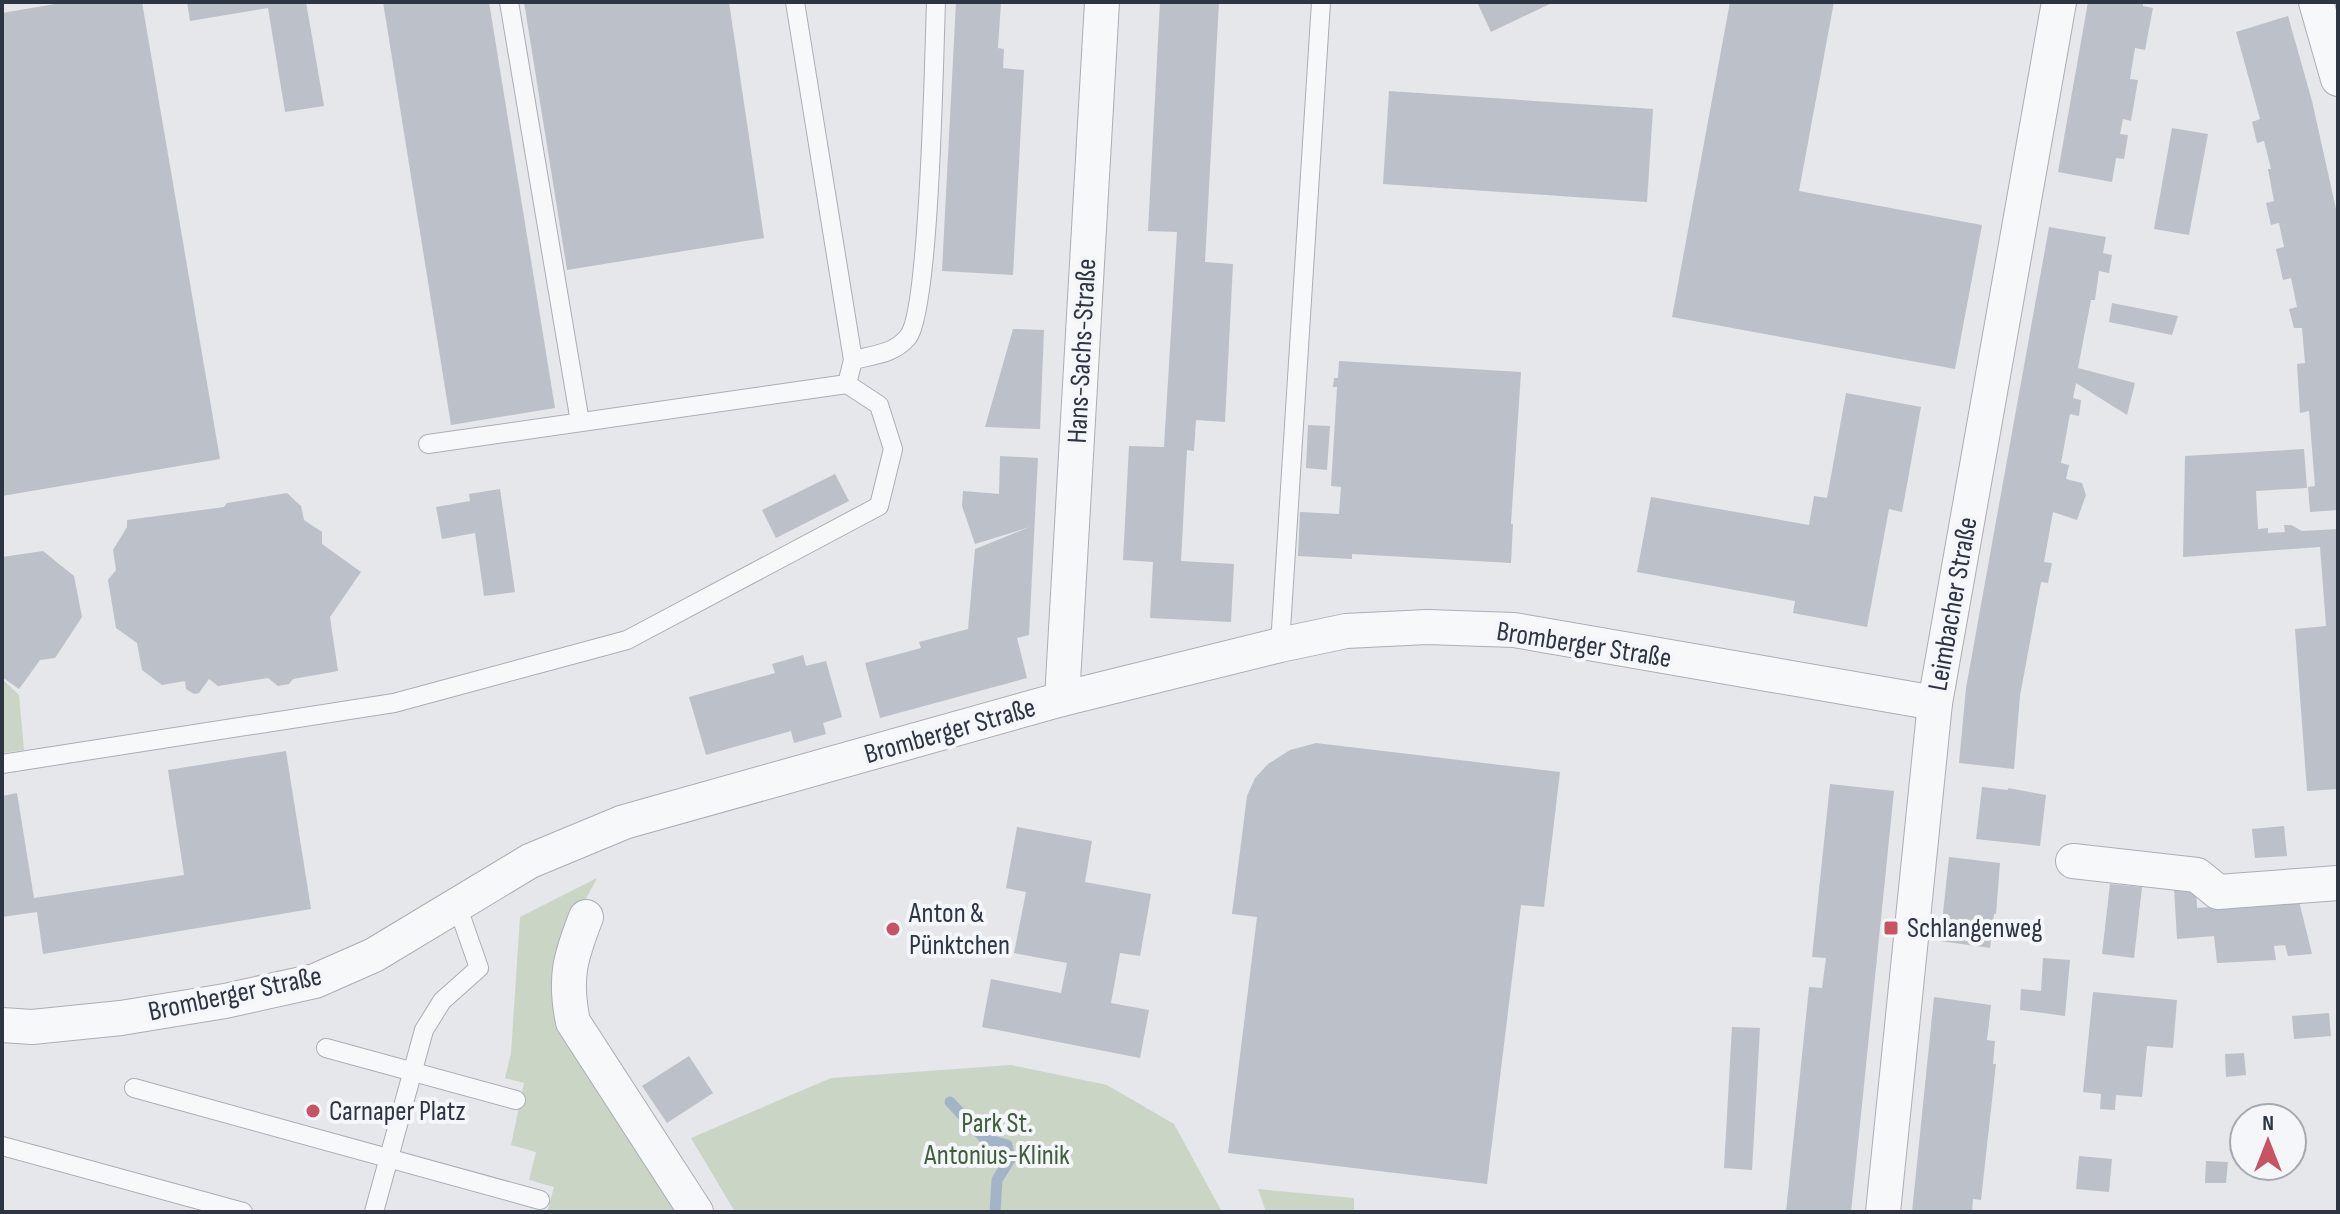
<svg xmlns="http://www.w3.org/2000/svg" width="2340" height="1214" viewBox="0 0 2340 1214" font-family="'Sofia Sans Condensed',sans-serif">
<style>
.green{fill:#cad5c6}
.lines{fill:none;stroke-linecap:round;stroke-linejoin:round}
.stream{stroke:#a3b4c8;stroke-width:11}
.building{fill:#bcc0c8}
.service-casing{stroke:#aaaeb5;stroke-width:20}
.minor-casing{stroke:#aaaeb5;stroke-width:36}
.service{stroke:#f7f8fa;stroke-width:18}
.minor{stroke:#f7f8fa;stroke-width:34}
.poi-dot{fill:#c65464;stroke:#f4f6f9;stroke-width:3}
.labels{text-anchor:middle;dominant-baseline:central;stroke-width:8;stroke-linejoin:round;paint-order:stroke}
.street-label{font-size:28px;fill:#2d3543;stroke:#f4f6f9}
.poi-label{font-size:28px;fill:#2d3543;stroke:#f4f6f9;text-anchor:start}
.park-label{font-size:28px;fill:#415e3b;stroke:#f4f6f9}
</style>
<rect width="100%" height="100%" fill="#e5e7eb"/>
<!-- green -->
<g class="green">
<path d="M2 679 19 695 24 750 2 753Z"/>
<path d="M597 878 578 914 556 993 685 1212H547L554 1187 529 1180 536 1152 511 1145 524 1083 505 1078 511 1053 520 917Z"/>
<path d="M1011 1065 1107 1085 1174 1124 1222 1212H735L691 1138 831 1078Z"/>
<path d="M1258 1189 1354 1198V1212H1266Z"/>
</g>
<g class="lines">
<!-- stream -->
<path class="stream" d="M950 1102 985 1139 1007 1145 1010 1159 997 1180 995 1212"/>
</g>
<!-- building -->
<g class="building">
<path d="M67 2H142L220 459 2 496V13Z"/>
<path d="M187 2H306L324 106 285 112 268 8 190 21Z"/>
<path d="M383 2H489L555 408 451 425Z"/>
<path d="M524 2H729L764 238 567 270Z"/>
<path d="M956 2H1001L998 48 1004 49 1003 68 1024 70 1013 275 942 271Z"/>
<path d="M1160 2H1219L1205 262 1233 264 1225 422 1196 420 1194 451 1187 450 1181 561 1234 564 1231 622 1150 618 1153 562 1123 560 1129 446 1164 447 1177 232 1148 231Z"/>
<path d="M1477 2H1554L1491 32Z"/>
<path d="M1730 2H1834L1799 191 1982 225 1955 369 1672 317Z"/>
<path d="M2088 2H2143V6L2153 8 2145 50 2135 48 2130 79 2138 80 2131 121 2123 119 2120 134 2128 135 2124 159 2116 158 2112 182 2058 172Z"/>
<path d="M2288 16 2312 101 2338 218V510L2310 512 2308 487 2315 486 2309 411 2300 413 2297 364 2305 363 2302 328H2294L2289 309 2297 307 2291 278 2283 280 2276 249 2284 247 2279 223 2271 225 2266 203 2274 201 2268 169H2271L2264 141 2257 143 2252 122 2260 119 2236 32Z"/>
<path d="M1389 91 1653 109 1647 202 1383 184Z"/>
<path d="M2172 128 2208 134 2189 235 2154 229Z"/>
<path d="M2049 227 2106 237 2103 253 2112 255 2109 273 2099 271 2095 300H2091L2078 368 2135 383 2127 415 2076 383 2073 398 2081 400 2079 416 2070 414 2061 463 2069 465 2066 479 2082 483 2086 495 2077 520 2053 512 2044 562 2052 563 2048 583 2041 582 2029 647 2020 696 2014 769 1959 763 1966 688Z"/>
<path d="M2112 303 2178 316 2172 335 2109 322Z"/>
<path d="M1013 329 1044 330 1040 429 985 427Z"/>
<path d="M1339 361 1521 372 1511 524H1513L1511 563 1352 554V559L1298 556 1300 512 1339 514 1341 487 1331 486 1337 387H1333L1334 378H1338Z"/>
<path d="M1846 393 1921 407 1902 512 1889 509 1867 627 1793 613 1795 601 1637 572 1651 497 1809 525 1814 496 1827 498Z"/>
<path d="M1308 425 1330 426 1327 470 1306 468Z"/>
<path d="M2304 449 2307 488 2256 491 2258 529 2268 528V533L2285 532 2284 525H2291L2302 531 2338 529V789L2307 791 2295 629 2326 626 2320 547 2183 557 2185 456Z"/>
<path d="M1000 456 1038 458 1029 635 1017 638 1027 678 880 718 865 663 921 648 919 642 968 629 975 549 1030 527 975 544 962 506 963 491 999 494Z"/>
<path d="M835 474 849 501 776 538 762 510Z"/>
<path d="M500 489 515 592 484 596 475 533 442 539 436 507 470 501 469 494Z"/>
<path d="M287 493 301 506 304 520 322 532V544L361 572 330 617 338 671 293 679 289 684 278 686 268 678 218 686 209 679 199 693 194 694 186 689 185 681 162 685 142 670 137 643 116 628 108 580 116 570 113 550 127 527V520L224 507 227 503Z"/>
<path d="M43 551 74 576 82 617 55 658 40 660 19 689 2 677V557Z"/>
<path d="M803 655 806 666 826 661 842 717 823 723 826 734 794 743 791 731 706 755 689 697 775 673 772 664Z"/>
<path d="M1316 743 1560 772 1544 907 1521 905 1487 1184 1228 1153 1257 917 1232 914 1247 796 1255 778 1268 764 1290 750Z"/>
<path d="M286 751 311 909 43 954 37 912 2 917V796L17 793 34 898 184 875 168 770Z"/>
<path d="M1830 784 1894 791 1854 1183 1851 1212H1786L1809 987 1822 988 1826 958 1812 957Z"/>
<path d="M1982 787 2008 790V788L2046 795 2040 846 1976 839Z"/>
<path d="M2284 826 2287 856 2255 858 2252 829Z"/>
<path d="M1017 827 1092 841 1085 882 1151 894 1140 956 1120 953 1111 1003 1149 1010 1140 1058 982 1027 991 979 1061 993 1067 963 1014 953 1026 892 1006 888Z"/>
<path d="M1949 857 2000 863 1996 914H1994L1990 948 1940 941Z"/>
<path d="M2110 884 2142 887 2134 958 2102 954Z"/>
<path d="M2196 887 2197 908 2299 901 2312 954 2288 956 2285 945 2274 946 2276 960 2217 963 2214 936 2177 939 2174 888Z"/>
<path d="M2043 958 2070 960 2065 1016 2020 1010 2021 989 2041 991Z"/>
<path d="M2093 992 2177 1000 2173 1048 2147 1046 2142 1097 2116 1095 2115 1110 2100 1109 2101 1094 2083 1092Z"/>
<path d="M1934 997 1991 1005 1987 1040 1995 1041 1993 1064H1996L1981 1200 1973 1199 1972 1212H1912Z"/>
<path d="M2329 1013 2331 1036 2294 1039 2292 1016Z"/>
<path d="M1732 1027 1760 1028 1752 1170 1724 1168Z"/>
<path d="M2244 1053 2246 1075 2226 1077 2225 1054Z"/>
<path d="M689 1056 713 1093 667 1123 642 1086Z"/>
<path d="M2280 1105 2281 1118H2253L2252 1108Z"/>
<path d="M2234 1142 2244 1143V1160L2233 1159Z"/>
<path d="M2079 1156 2112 1159 2109 1192 2076 1189Z"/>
<path d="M2206 1161 2228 1162 2226 1183H2205Z"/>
</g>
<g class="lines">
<!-- service casing -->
<g class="service-casing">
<g id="service">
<path d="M509 2 580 422"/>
<path d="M853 360C874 355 894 354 908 337 930 310 934 53 936 2"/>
<path d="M428 444 847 384 853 360 795 2"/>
<path d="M1280 645 1321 2"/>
<path d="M2 764 394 703 627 640 879 506 893 449 879 405 847 384"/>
<path d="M326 1048 516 1100"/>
<path d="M134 1088 540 1200"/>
<path d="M2 1146 243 1212"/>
<path d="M374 1212 424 1030 442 1001 479 968 457 905"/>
</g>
</g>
<!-- minor casing -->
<g class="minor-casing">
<g id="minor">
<path d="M2316 2 2338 79"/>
<path d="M1062 699 1102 2"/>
<path d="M2073 861 2197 875 2218 892 2338 883"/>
<path d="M586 917C570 958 564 978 573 1022L696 1212"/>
<path d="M2 1025 32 1027 121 1018 225 1001 315 981 374 955 530 861 624 822 1062 699 1280 645 1346 631 1427 627 1514 630 1935 703"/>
<path d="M1883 1212 1935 703 2059 2"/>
</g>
</g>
<!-- service -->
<use href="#service" class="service"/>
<!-- minor -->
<use href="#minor" class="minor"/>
</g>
<!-- markers -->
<g class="poi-dot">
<rect x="1883" y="920" width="16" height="16" rx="4"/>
<circle cx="893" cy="929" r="8"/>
<circle cx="313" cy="1111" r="8"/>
</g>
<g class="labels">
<!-- street labels -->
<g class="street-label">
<text transform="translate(1082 351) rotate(-87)">Hans-Sachs-Straße</text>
<text transform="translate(1953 604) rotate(-80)">Leimbacher Straße</text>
<text transform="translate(1584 645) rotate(9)">Bromberger Straße</text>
<text transform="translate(950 731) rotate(-16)">Bromberger Straße</text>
<text transform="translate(235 994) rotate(-12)">Bromberger Straße</text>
</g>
<!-- poi labels -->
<g class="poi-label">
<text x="909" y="913">Anton &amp;<tspan x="909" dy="32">Pünktchen</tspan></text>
<text x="1907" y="928">Schlangenweg</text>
<text x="329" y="1111">Carnaper Platz</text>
</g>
<!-- park labels -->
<g class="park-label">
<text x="997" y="1123">Park St.<tspan x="997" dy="32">Antonius-Klinik</tspan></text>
</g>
</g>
<!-- border -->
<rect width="2340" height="1214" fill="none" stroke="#2d3543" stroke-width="8"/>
<!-- north arrow -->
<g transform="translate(2268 1142)"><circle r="38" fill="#f4f6f9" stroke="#a4a9b0" stroke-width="2"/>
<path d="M0-6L14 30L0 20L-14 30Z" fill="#c65464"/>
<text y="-12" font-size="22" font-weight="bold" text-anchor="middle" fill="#2d3543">N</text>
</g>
</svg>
